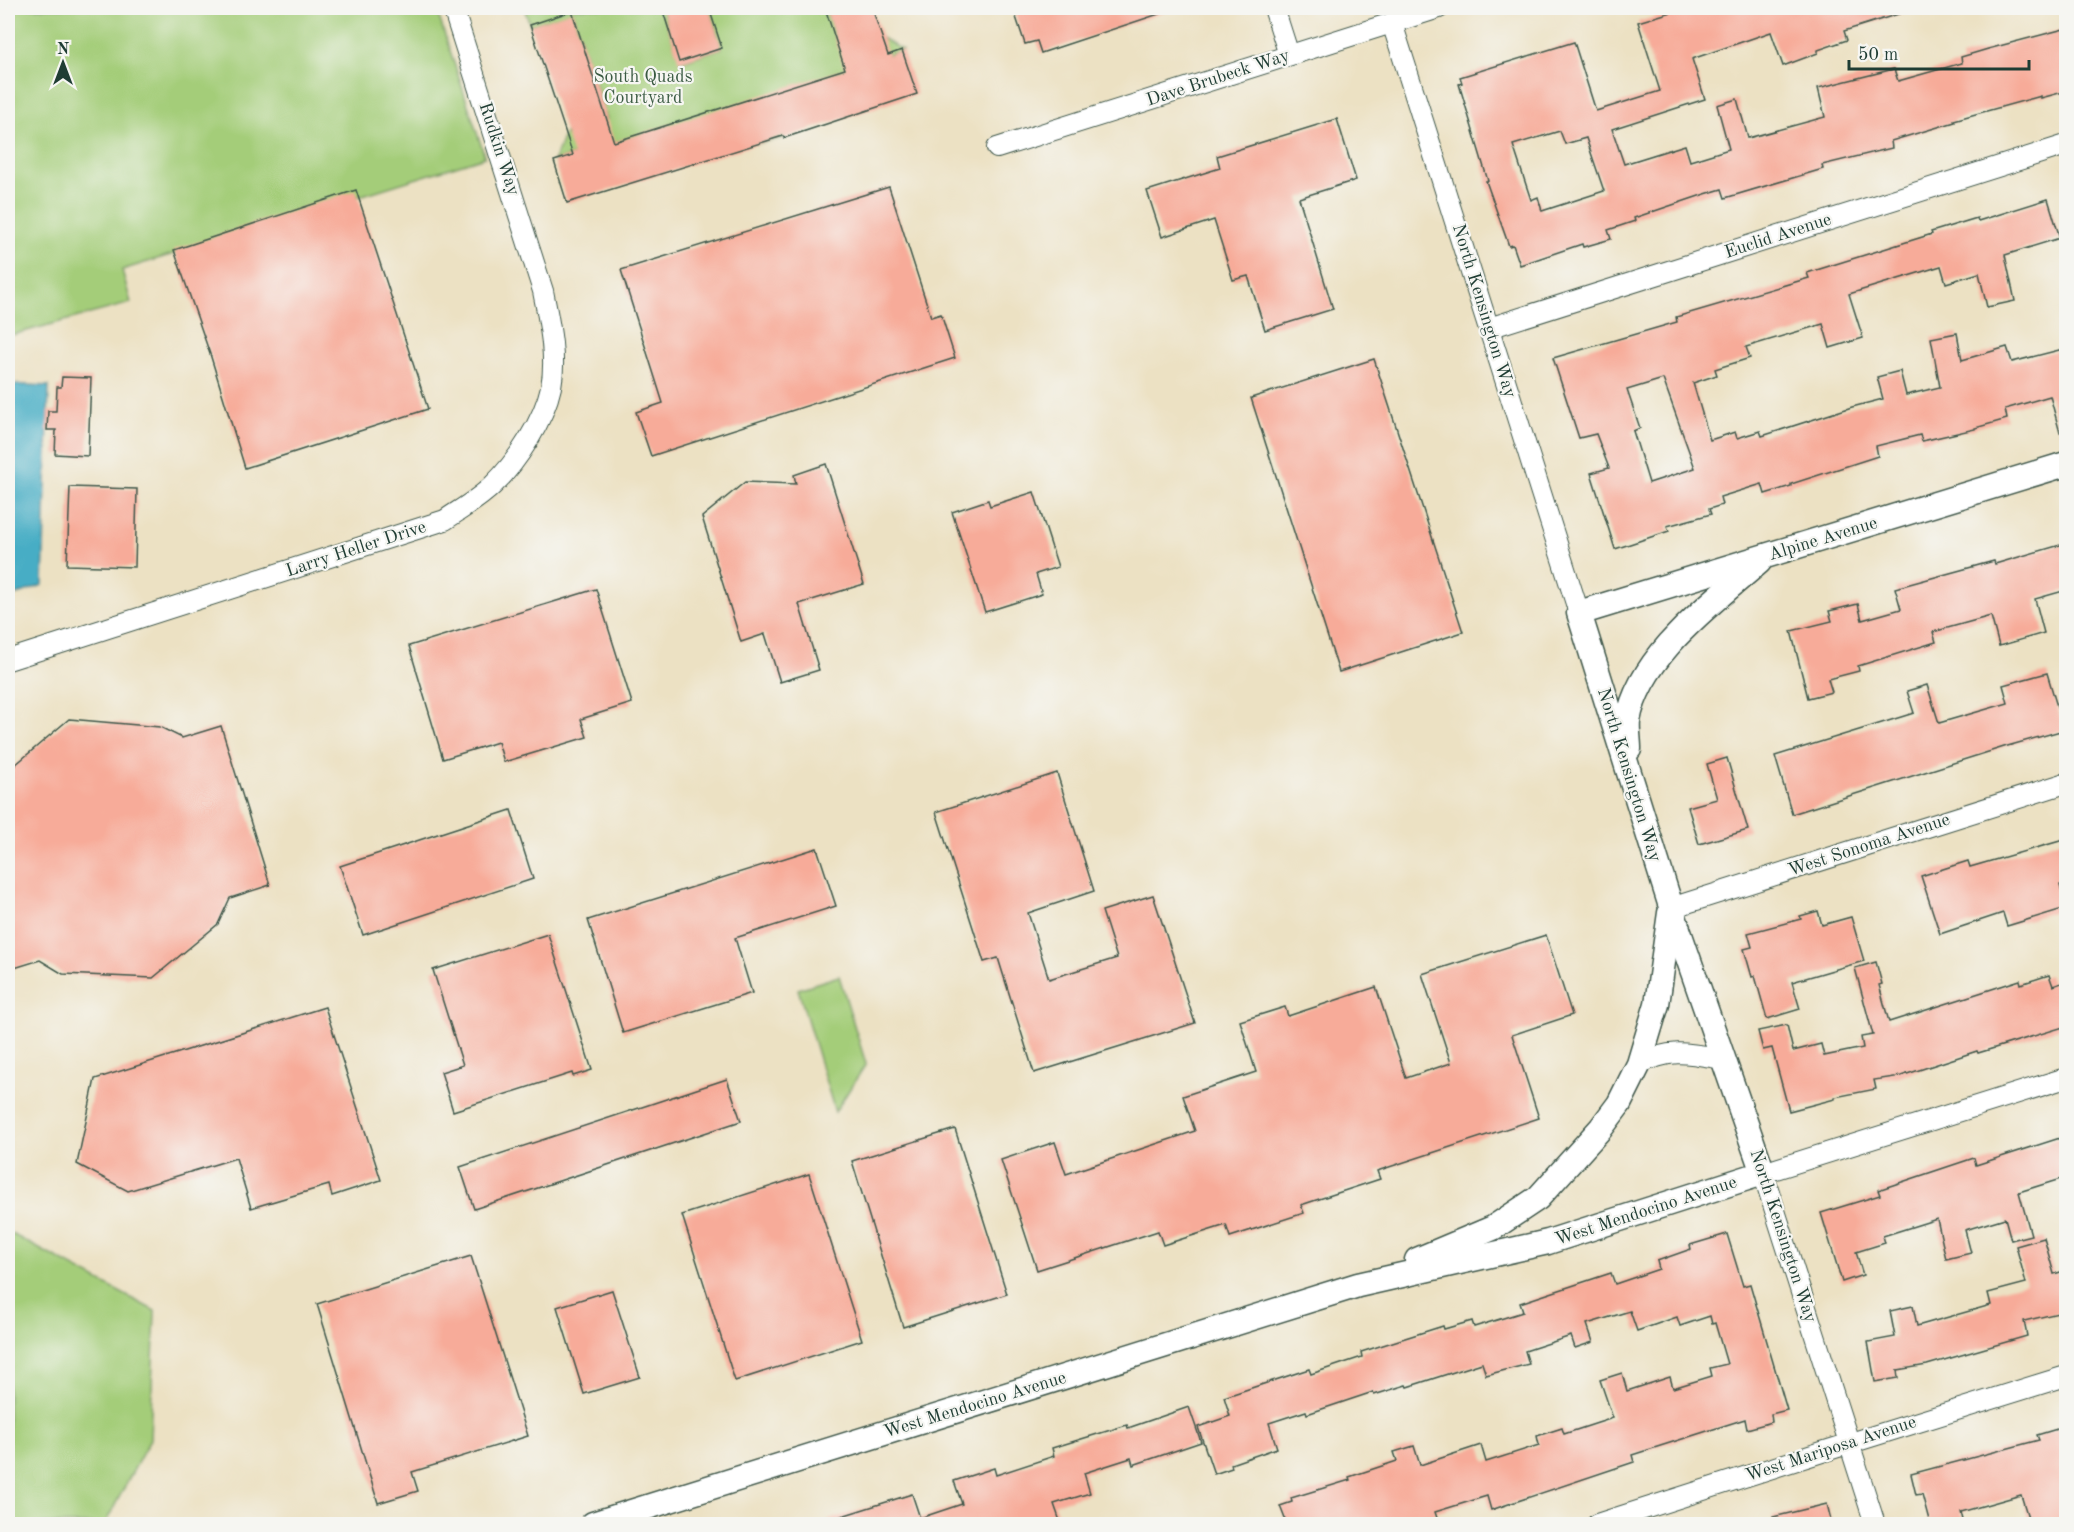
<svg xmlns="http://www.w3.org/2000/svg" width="2074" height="1532" viewBox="0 0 2074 1532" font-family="'Old Standard TT',serif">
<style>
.green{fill:#a4cd79;stroke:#628556;stroke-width:1.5}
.water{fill:#46adc5;stroke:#32757c;stroke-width:1.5}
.building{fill:#f7ab99;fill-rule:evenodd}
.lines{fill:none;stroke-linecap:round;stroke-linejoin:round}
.minor-casing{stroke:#3e5649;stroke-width:22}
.tertiary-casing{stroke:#3e5649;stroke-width:27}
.minor{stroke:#fff;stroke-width:20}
.tertiary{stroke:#fff;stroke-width:24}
.labels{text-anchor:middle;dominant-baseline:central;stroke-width:4.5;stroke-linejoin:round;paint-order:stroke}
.park-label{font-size:18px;fill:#3a5a42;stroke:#f6f6f2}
.street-label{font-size:18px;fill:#1f3d34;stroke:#f6f6f2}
</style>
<rect width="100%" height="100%" fill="#f6f6f2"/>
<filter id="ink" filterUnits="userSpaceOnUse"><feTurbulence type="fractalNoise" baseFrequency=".0167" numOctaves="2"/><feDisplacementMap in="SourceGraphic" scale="12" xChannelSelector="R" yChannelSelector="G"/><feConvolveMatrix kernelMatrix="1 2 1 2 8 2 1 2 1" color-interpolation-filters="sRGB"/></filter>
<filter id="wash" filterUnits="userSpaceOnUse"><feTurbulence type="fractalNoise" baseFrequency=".008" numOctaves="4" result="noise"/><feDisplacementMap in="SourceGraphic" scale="24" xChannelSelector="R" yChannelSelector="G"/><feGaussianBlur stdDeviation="1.35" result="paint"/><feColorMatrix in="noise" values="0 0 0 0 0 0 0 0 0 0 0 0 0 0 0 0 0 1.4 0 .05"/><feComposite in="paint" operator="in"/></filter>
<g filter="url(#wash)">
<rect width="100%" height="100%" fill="#ece1c3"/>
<!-- green -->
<g class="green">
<path d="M8 8H436L485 157 122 270 131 303 8 336Z"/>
<path d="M524 8H662L680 62 722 48 709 8H825L840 51 882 38 902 50 769 95 784 138 755 144 674 124 554 161 565 133 607 119 572 12 530 25Z"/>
<path d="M839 976 866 1064 835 1112 798 989Z"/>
<path d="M8 1232 155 1311 150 1439 105 1524H8Z"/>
</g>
<!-- water -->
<path class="water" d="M8 384 49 386 43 585 8 598Z"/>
<g id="blocks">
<!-- building -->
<g class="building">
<path d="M662 8H709L722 48 679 62Z"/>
<path d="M825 8H872L888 55 902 50 917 94 784 138 783 136 567 203 554 161 573 155 530 25 572 11 614 142 845 69Z"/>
<path d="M1013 8H1168V11L1041 53 1037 41 1025 44Z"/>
<path d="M1685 8H1905V12L1844 31 1847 40 1818 50V53L1783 66 1771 32 1692 59 1705 99 1612 129 1624 164 1685 145 1690 161 1729 149 1717 105 1737 99 1748 138 1825 117 1818 88 1894 69 1898 81 1962 63 1961 57 1988 49 2064 29 2067 40V91L2041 98V96L1954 120 1955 122 1891 141 1892 148 1822 165 1823 169 1725 198 1722 189 1705 194 1634 218 1635 221 1608 230 1611 239 1583 247 1582 244 1520 265 1513 245 1509 246 1486 181H1488L1459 84 1462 83 1460 77 1574 42 1596 111 1660 91 1638 22ZM1560 131 1565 144 1586 138 1604 191 1542 211 1538 197 1531 200 1513 145Z"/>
<path d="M1337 119 1356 180 1299 198 1333 309 1265 330 1248 276 1233 280 1214 220 1162 237 1147 191 1220 168 1217 156Z"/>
<path d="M889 187 931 317 941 314 955 358 651 456 636 412 663 403 621 270Z"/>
<path d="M356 190 428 409 245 468 211 357 174 250Z"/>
<path d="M2048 199 2060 238 2005 255 2015 301 1987 307 1979 273 1946 283 1941 266 1849 294 1863 338 1830 348 1823 324 1746 347 1750 358 1715 369 1717 375 1693 383 1710 440 1735 432 1737 438 1760 431 1762 436 1852 407 1883 399 1877 377 1900 371 1906 395 1940 387 1931 338 1957 333 1962 360 2007 347 2012 362 2067 348V432L2060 433 2050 396 2005 409 2007 419 1975 428V429L1922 441 1920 435 1876 446 1878 456 1791 484V486L1765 494 1762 484 1720 497 1722 505 1709 509 1711 514 1667 526 1669 531 1615 549 1591 473 1609 468 1596 434 1579 438 1553 358 1677 322 1676 317 1809 278 1807 273 1932 234 1931 232 1977 218 1978 221ZM1663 379 1695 468 1649 483 1633 431 1640 428 1627 390Z"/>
<path d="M1374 359 1463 632 1339 672 1251 398Z"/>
<path d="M62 377 91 378 88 456 55 454 56 430H47L48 411H56L57 387H61Z"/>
<path d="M826 464 864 584 799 604 819 670 780 682 765 634 741 642 702 517 745 482 796 484 794 475Z"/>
<path d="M70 487 137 489 135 567 67 565Z"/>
<path d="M1034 492 1058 567 1036 574 1042 594 985 612 952 512 988 500 990 506Z"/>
<path d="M2067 543V590L2035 599 2044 633 1999 646 1991 616 1933 632 1936 642 1858 666 1859 671 1828 679 1832 692 1808 698 1791 631 1832 621 1829 611 1858 604 1862 620 1901 609 1895 588 1994 561 1995 564Z"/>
<path d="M596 589 632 703 581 719 587 737 504 762 498 742 443 759 409 646Z"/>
<path d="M2047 673 2064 730 2004 747 1792 814 1775 756 1914 713 1907 691 1927 685 1939 723 2008 703 2003 685Z"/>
<path d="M69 719 160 727 182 738 221 726 270 885 230 898 218 924 153 978 63 974 40 960 8 970V771Z"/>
<path d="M1727 758 1748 830 1699 844 1688 807 1717 799 1707 764Z"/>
<path d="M1057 773 1094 891 1028 913 1049 979 1117 958 1102 911 1153 895 1195 1023 1034 1073 998 958 984 962 936 812Z"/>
<path d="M511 810 533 879 363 935 340 866Z"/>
<path d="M2067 839V884L2060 885 2066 908 2007 926 2003 913 1940 934 1921 876 1968 861 1970 867Z"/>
<path d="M817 848 836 906 735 938 752 993 623 1033 588 920Z"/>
<path d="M1818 911 1822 925 1851 917 1864 961 1792 982 1800 1009 1767 1019 1755 976 1752 977 1744 949 1752 947 1748 933 1801 919 1800 916Z"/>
<path d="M548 934 592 1070 573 1076 572 1073 453 1111 441 1072 463 1065 433 970Z"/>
<path d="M1546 935 1572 1015 1512 1035 1539 1118 1377 1171 1380 1179 1301 1205 1304 1213 1230 1237 1226 1225 1163 1245 1158 1231 1037 1270 1001 1160 1055 1142 1066 1174 1195 1131 1183 1096 1256 1072 1240 1021 1285 1007 1288 1016 1376 987 1406 1078 1451 1063 1422 974Z"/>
<path d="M1876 962 1882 984 1879 985 1889 1022 2020 980 2021 984 2049 975 2053 986 2067 981V1026L1978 1053 1977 1051 1901 1076 1874 1080 1876 1089 1835 1097V1099L1789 1111 1772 1048 1763 1050 1758 1031 1787 1025 1793 1051 1821 1044 1824 1056 1863 1048 1861 1037 1873 1035 1855 968Z"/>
<path d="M325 1007 381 1180 332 1196 329 1185 251 1208 236 1158 128 1191 77 1164 95 1079Z"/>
<path d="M727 1079 741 1121 474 1209 460 1167Z"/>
<path d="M955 1129 1007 1294 903 1327 852 1161Z"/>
<path d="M2060 1138 2067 1157V1177L2019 1192 2031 1235 2011 1240 2005 1218 1965 1230 1971 1253 1946 1259 1937 1219 1883 1236 1885 1243 1856 1252 1863 1275 1842 1282 1821 1213 1880 1195 1878 1190 1974 1158 1976 1165Z"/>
<path d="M809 1174 862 1340 735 1381 682 1215Z"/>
<path d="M1727 1234 1743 1286 1750 1284 1787 1410 1771 1414 1772 1422 1747 1429 1745 1419 1632 1455 1634 1462 1491 1510 1487 1496 1435 1512 1439 1524H1287L1280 1506 1292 1502 1291 1498 1350 1480 1349 1477 1397 1461 1394 1452 1414 1446 1420 1465 1481 1445 1486 1462 1539 1445 1537 1436 1562 1428 1564 1434 1613 1418 1600 1380 1622 1373 1627 1391 1670 1377 1673 1388 1712 1376 1710 1368 1727 1364 1715 1323 1712 1324 1710 1316 1680 1326 1677 1317 1637 1331 1630 1311 1587 1324 1593 1342 1575 1348 1571 1336 1525 1351 1529 1364 1486 1375 1482 1363 1407 1387 1406 1385 1374 1395 1373 1392 1307 1414 1306 1411 1269 1423 1277 1448 1231 1464 1232 1468 1214 1474 1198 1427 1230 1416 1224 1397 1309 1369 1311 1374 1362 1357 1361 1352 1443 1326 1444 1329 1472 1321 1474 1327 1523 1312 1520 1303 1611 1273 1615 1284 1659 1269 1657 1261 1691 1249 1690 1245Z"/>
<path d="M2044 1238 2054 1274 2067 1270V1311L2024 1321 2027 1336 1927 1365 1897 1370 1898 1378 1875 1382 1868 1342 1895 1337 1890 1311 1913 1306 1917 1326 1991 1305 1988 1293 2026 1283 2016 1246Z"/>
<path d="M471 1256 528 1436 412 1472 418 1491 378 1503 317 1304Z"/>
<path d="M612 1290 640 1377 584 1394 557 1307Z"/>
<path d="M1189 1407 1201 1442 1133 1465 1131 1458 1084 1473 1090 1493 1054 1504 1061 1524H829V1520L912 1494 920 1518 962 1504 954 1481 994 1468 996 1475 1054 1456 1052 1448 1127 1425 1128 1428Z"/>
<path d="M2067 1426V1524H2030L2021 1495 1961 1512 1964 1524H1930L1922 1494 1916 1495 1911 1474 2039 1440 2037 1435Z"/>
<path d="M1827 1504 1832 1524H1774L1773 1517Z"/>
</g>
</g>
</g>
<g filter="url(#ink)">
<use href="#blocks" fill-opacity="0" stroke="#3e5649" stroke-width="1.5"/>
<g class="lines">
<!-- minor casing -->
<g class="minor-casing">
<g id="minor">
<path d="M1274 8 1289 55"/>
<path d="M1392 23 1579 613"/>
<path d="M997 148 1439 8"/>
<path d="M1489 328 2066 145"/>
<path d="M8 660 445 520C461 509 479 499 493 485 517 462 544 420 551 387 557 356 549 322 543 291L453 8"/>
<path d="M1671 908 2066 783"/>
<path d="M1639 1064C1671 1048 1689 1053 1722 1059"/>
<path d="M1597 1524 1822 1452 2066 1376"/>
<path d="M1875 1524 1763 1173 2066 1078"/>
</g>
</g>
<!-- tertiary casing -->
<g class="tertiary-casing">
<g id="tertiary">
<path d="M1629 749C1629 740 1627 730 1628 721 1639 656 1712 603 1759 562"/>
<path d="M1417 1260 1493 1228 1538 1198 1601 1128 1619 1104 1639 1064 1657 1004 1670 913"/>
<path d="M593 1524 1358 1285 1548 1242 1763 1173 1678 929 1579 613 2066 464"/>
</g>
</g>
<!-- minor -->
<use href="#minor" class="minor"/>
<!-- tertiary -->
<use href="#tertiary" class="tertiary"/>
</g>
</g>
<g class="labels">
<!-- park labels -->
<g class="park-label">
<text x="643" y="77">South Quads<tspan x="643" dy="21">Courtyard</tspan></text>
</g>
<!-- street labels -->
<g class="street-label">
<text transform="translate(1218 78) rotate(-18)">Dave Brubeck Way</text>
<text transform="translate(499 149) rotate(72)">Rudkin Way</text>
<text transform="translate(1778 236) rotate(-18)">Euclid Avenue</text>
<text transform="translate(1484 311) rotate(73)">North Kensington Way</text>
<text transform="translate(1823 539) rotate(-17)">Alpine Avenue</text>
<text transform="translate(356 549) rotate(-18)">Larry Heller Drive</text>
<text transform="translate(1629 775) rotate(73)">North Kensington Way</text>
<text transform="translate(1869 845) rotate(-18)">West Sonoma Avenue</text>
<text transform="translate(1646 1211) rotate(-18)">West Mendocino Avenue</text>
<text transform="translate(1783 1236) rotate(72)">North Kensington Way</text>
<text transform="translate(975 1405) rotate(-17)">West Mendocino Avenue</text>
<text transform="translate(1831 1449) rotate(-18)">West Mariposa Avenue</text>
</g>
</g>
<!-- margin -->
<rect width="2074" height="1532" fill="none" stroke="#f6f6f2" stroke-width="30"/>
<!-- north arrow -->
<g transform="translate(63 63)" stroke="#f6f6f2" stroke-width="4.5" paint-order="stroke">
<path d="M0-4.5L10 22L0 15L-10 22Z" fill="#1f3d34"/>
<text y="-9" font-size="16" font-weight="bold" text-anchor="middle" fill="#1f3d34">N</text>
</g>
<!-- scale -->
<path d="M1849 60v9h180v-9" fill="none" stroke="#1f3d34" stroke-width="3"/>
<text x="1858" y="60" font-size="18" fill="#1f3d34" stroke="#f6f6f2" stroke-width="4.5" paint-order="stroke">50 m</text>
</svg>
